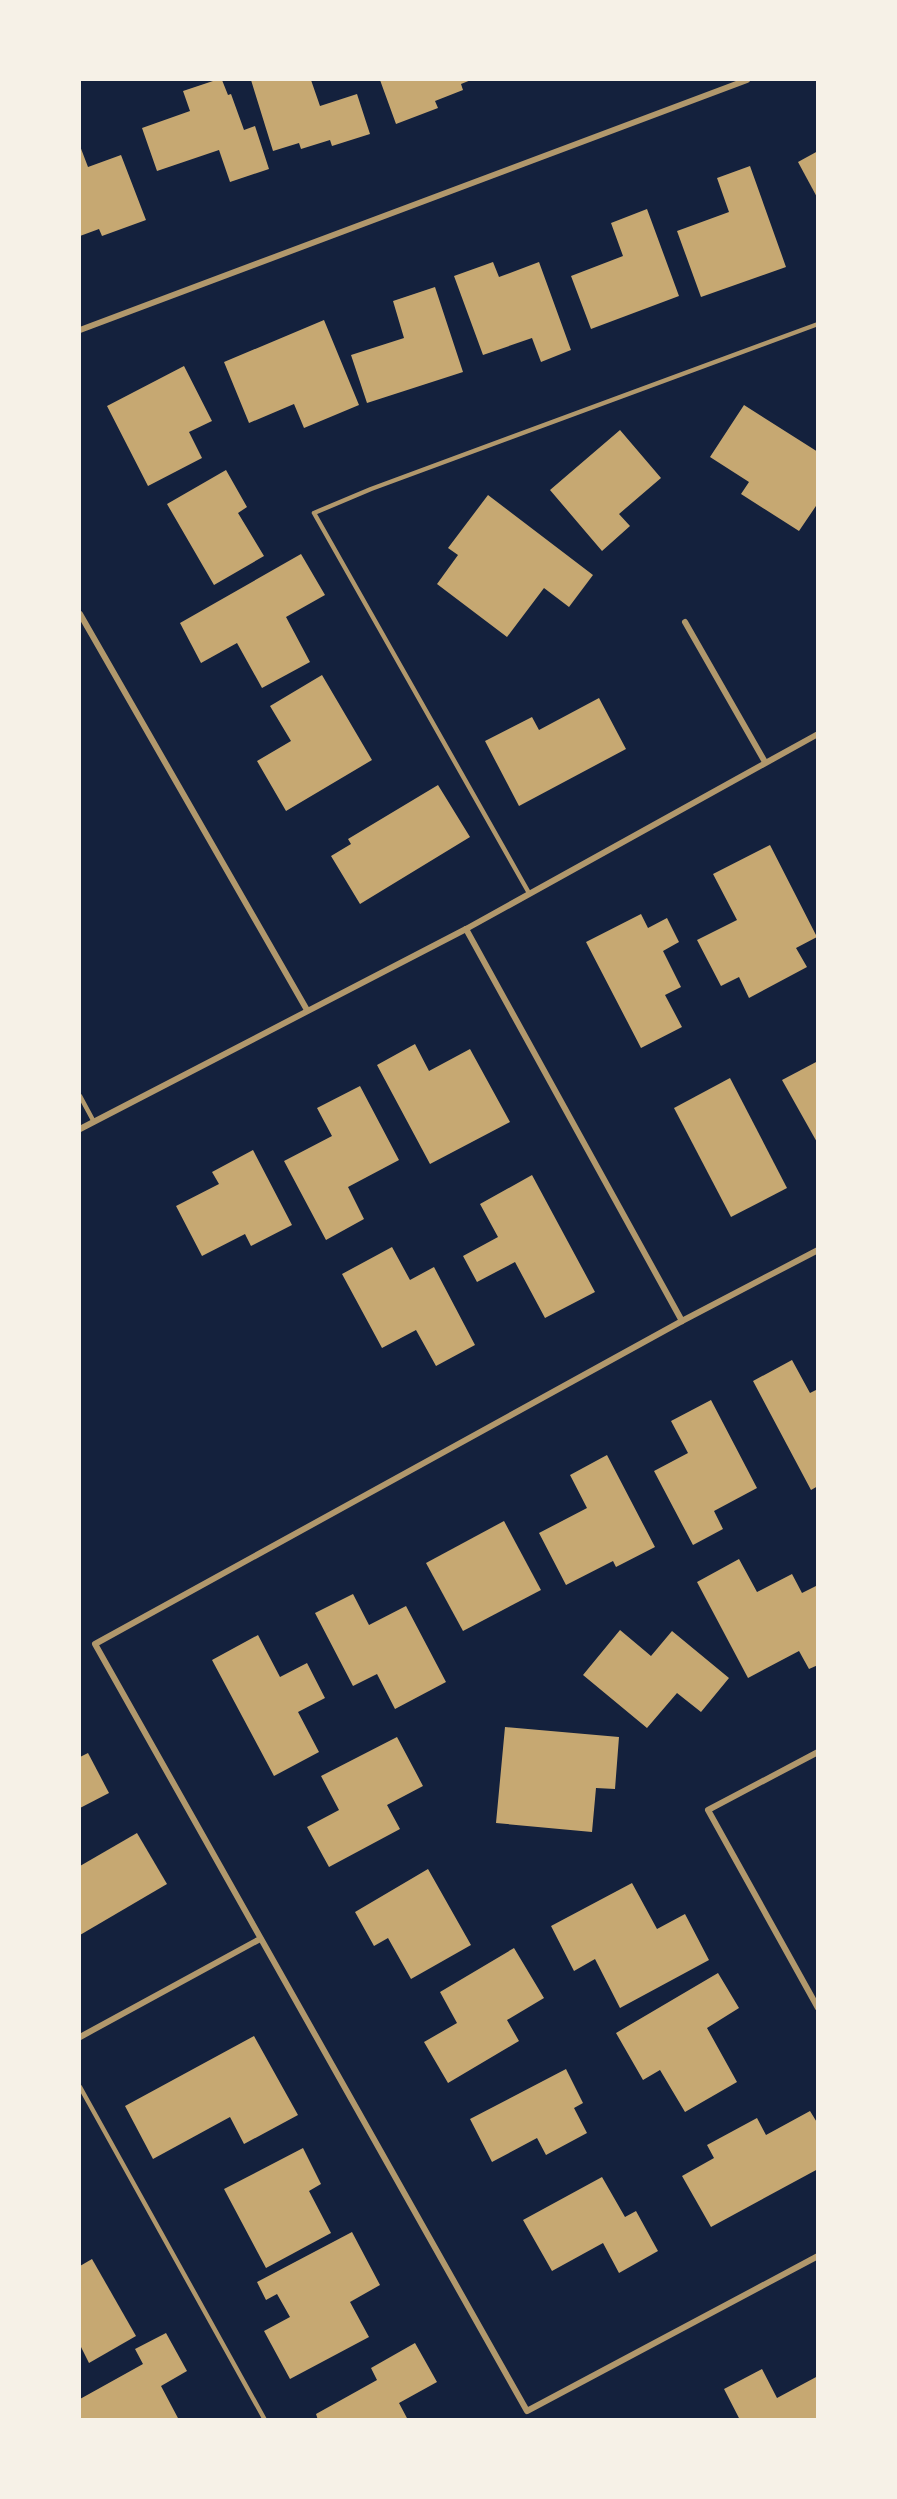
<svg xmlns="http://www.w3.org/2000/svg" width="897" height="2499" viewBox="0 0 897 2499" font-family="'Archivo Narrow',sans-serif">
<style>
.building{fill:#c6a872}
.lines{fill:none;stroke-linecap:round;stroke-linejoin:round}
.service{stroke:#b1986c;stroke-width:4.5}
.minor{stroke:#b1986c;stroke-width:6}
</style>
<rect width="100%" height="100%" fill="#14213d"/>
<!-- building -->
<g class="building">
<path d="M216 80H222L228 95 231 94 244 130 255 126 269 169 230 182 219 150 157 171 142 128 190 111 183 91Z"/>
<path d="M251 80H311L320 106 357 94 370 134 332 146 330 140 301 149 299 143 273 151Z"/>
<path d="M380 80H471L461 84 463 90 435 101 438 108 396 124Z"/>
<path d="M80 146 88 167 121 155 146 220 102 236 99 229 80 236Z"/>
<path d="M818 151V199L798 162Z"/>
<path d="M750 166 786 267 701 297 677 231 729 212 717 178Z"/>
<path d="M647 209 679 296 591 329 571 276 623 256 611 223Z"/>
<path d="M493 262 499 277 539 262 571 350 541 362 532 338 483 355 454 276Z"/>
<path d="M435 287 463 372 367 403 351 355 404 338 393 301Z"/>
<path d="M324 320 359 405 304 428 294 404 249 423 224 362Z"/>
<path d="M184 366 212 421 189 432 202 458 148 486 107 406Z"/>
<path d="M744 405 818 452V503L799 531 741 494 749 482 710 457Z"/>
<path d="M620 430 661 478 619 514 630 526 602 551 550 490Z"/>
<path d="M226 470 247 507 238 513 264 556 214 585 167 504Z"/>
<path d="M488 495 593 575 569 607 544 588 507 637 437 584 458 555 448 548Z"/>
<path d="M301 554 325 595 286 617 310 662 262 688 237 643 201 663 180 623Z"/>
<path d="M322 675 372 760 286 811 257 761 291 741 270 706Z"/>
<path d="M599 698 626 749 519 806 485 741 532 717 539 730Z"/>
<path d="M438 785 470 837 360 904 331 856 351 844 348 839Z"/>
<path d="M770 845 817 937 796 948 807 967 749 998 739 977 721 986 697 940 737 920 713 874Z"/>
<path d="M641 914 648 928 667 918 679 942 663 951 681 987 665 995 682 1027 641 1048 586 942Z"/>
<path d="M415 1044 429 1071 470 1049 510 1122 430 1164 377 1065Z"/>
<path d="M818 1061V1144L782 1080Z"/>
<path d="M730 1078 787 1188 731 1217 674 1108Z"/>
<path d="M360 1086 399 1160 348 1187 364 1219 326 1240 284 1161 332 1136 317 1108Z"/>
<path d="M253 1150 292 1225 251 1246 245 1234 202 1256 176 1206 219 1184 212 1172Z"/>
<path d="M532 1175 595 1292 545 1318 515 1262 477 1282 463 1256 498 1237 480 1204Z"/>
<path d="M392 1247 410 1280 434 1267 475 1345 436 1366 416 1330 382 1348 342 1274Z"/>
<path d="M792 1360 810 1393 818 1389V1486L811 1490 753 1381Z"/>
<path d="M711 1400 757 1488 714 1511 723 1529 693 1545 654 1471 688 1453 671 1421Z"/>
<path d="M607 1455 655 1547 616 1567 613 1561 566 1585 539 1533 587 1508 570 1475Z"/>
<path d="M504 1521 541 1590 463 1631 426 1563Z"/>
<path d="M739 1559 757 1592 792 1574 802 1593 818 1585V1665L809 1669 799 1651 748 1678 697 1582Z"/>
<path d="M353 1594 369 1625 406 1606 446 1682 395 1709 377 1674 353 1686 315 1613Z"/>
<path d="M620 1630 651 1656 672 1631 729 1678 701 1712 677 1693 647 1728 583 1675Z"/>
<path d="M258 1635 280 1677 307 1663 325 1698 298 1712 319 1752 274 1776 212 1660Z"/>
<path d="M505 1727 619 1737 615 1789 596 1788 592 1832 496 1823Z"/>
<path d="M397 1737 423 1786 387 1805 400 1829 329 1867 307 1827 339 1810 321 1776Z"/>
<path d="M88 1753 109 1793 80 1808V1757Z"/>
<path d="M137 1833 167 1884 80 1935V1866Z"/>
<path d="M428 1869 471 1945 411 1979 388 1938 374 1946 355 1912Z"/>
<path d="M632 1883 657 1929 685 1914 709 1960 620 2008 595 1959 574 1971 551 1926Z"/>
<path d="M514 1948 544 1998 507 2020 519 2041 448 2083 424 2042 457 2023 440 1992Z"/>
<path d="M718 1973 739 2008 707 2028 737 2082 685 2112 660 2070 643 2080 616 2033Z"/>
<path d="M254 2036 298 2115 244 2144 230 2117 153 2159 125 2106Z"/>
<path d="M566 2069 583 2103 574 2108 587 2133 546 2155 537 2138 492 2162 470 2119Z"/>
<path d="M810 2111 818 2124V2169L711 2227 682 2176 714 2158 707 2145 757 2118 766 2135Z"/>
<path d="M303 2148 321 2184 309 2191 331 2233 266 2268 224 2189Z"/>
<path d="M602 2177 625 2217 636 2211 658 2251 619 2273 603 2243 552 2271 523 2220Z"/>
<path d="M352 2232 380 2285 350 2302 369 2337 290 2379 264 2331 290 2317 277 2294 266 2300 257 2282Z"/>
<path d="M92 2259 136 2336 89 2363 80 2345V2266Z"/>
<path d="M166 2333 187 2371 161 2386 179 2420H80V2399L143 2364 135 2349Z"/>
<path d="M415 2343 437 2382 399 2403 408 2420H318L316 2414 377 2380 371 2368Z"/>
<path d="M762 2369 777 2398 818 2376V2420H740L724 2389Z"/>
</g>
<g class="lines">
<!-- service -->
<g class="service">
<path d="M529 893 314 513 371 489 818 324"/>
<path d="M80 1096 94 1122"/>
<path d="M80 2087 265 2420"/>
</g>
<!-- minor -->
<g class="minor">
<path d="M80 330 747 80"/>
<path d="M80 614 307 1010"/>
<path d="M685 622 765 762"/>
<path d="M466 929 682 1321"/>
<path d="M80 1129 466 929 818 734"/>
<path d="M818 1250 682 1321 95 1644 527 2411 818 2256"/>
<path d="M818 1752 708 1810 818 2008"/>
<path d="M80 2037 260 1939"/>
</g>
</g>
<!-- border -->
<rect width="897" height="2499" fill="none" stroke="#f6f1e7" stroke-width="162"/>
</svg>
